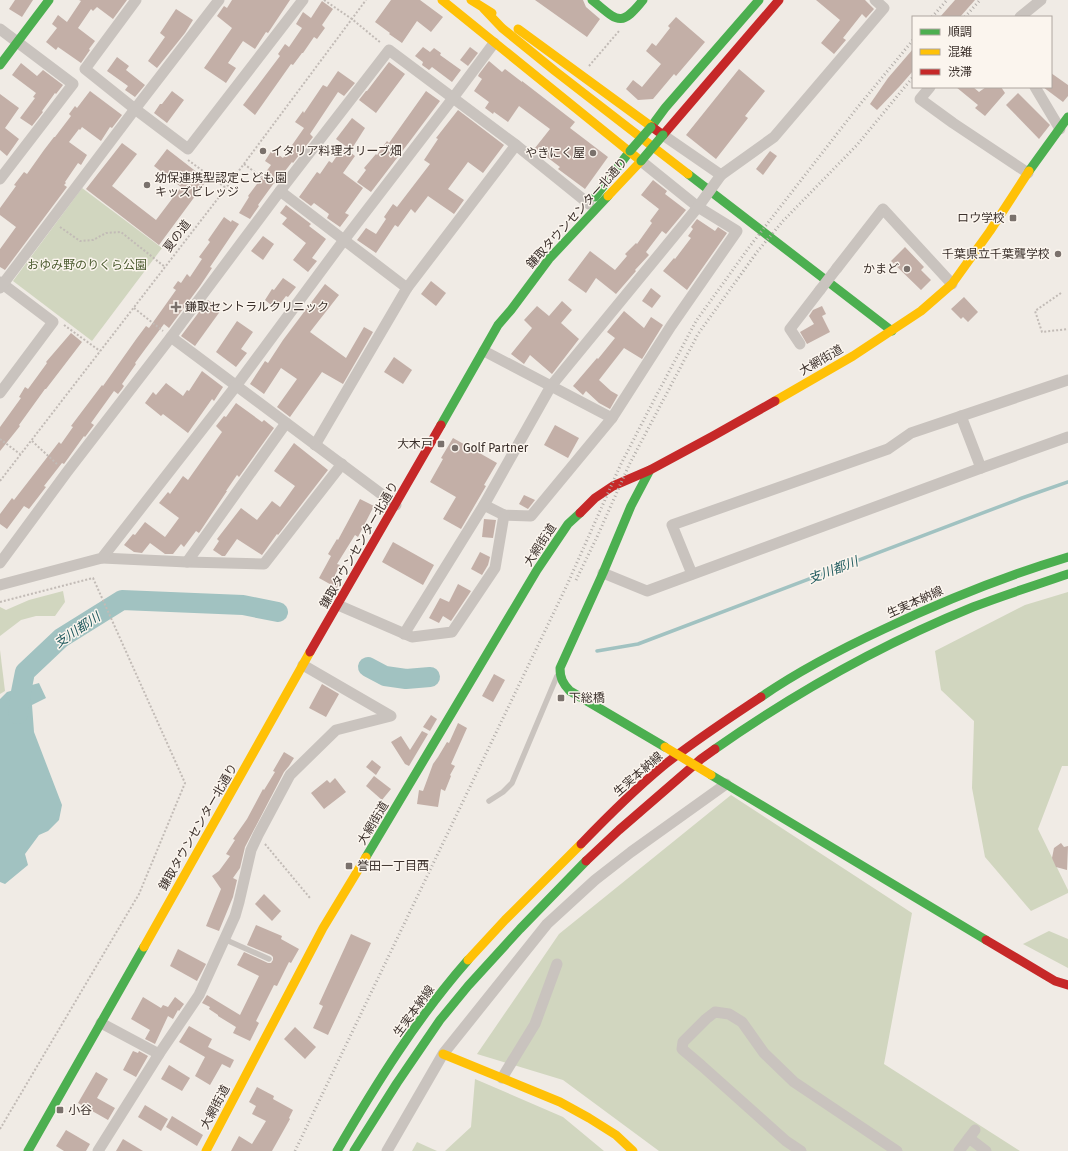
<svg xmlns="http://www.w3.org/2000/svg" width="1068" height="1151" viewBox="0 0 1068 1151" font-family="'Fira Sans','Noto Sans JP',sans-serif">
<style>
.green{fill:#d1d6bf}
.water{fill:#a1c2c1}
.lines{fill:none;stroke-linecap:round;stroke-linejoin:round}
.stream{stroke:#a1c2c1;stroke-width:3.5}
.river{stroke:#a1c2c1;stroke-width:20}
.building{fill:#c3afa7}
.path{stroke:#c2bbb6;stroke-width:2;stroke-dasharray:2 2;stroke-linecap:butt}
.lane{stroke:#c9c3be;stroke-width:5.5}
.street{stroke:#c9c3be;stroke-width:11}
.fast{stroke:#4caf50;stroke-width:9}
.slow{stroke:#ffc107;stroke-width:9}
.jam{stroke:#c62828;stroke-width:9}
.rail{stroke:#b1aca8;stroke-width:3;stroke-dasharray:1 3;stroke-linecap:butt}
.street-bridge{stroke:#c9c3be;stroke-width:11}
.fast-bridge{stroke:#4caf50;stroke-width:9}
.slow-bridge{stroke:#ffc107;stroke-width:9}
.poi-dot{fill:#7a716c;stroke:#fbf5ee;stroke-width:1.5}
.labels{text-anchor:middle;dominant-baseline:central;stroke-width:3;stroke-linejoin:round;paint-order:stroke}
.poi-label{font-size:12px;fill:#3b302b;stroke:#fbf5ee;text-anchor:start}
.street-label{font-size:12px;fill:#3b302b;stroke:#fbf5ee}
.park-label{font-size:12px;fill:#4a5a2e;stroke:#fbf5ee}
.water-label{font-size:13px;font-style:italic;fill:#1f5a5e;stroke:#fbf5ee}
</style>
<rect width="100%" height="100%" fill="#f0ebe5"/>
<!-- green -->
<g class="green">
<path d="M82 188 162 248 92 341 13 281Z"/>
<path d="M63 591 65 602 55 616H36L21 620 0 636V607L6 610 29 600Z"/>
<path d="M1068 592V766H1062L1038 829 1068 890V893L1031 911 985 857 972 788 974 721 941 690 935 651 1025 605Z"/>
<path d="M0 650 5 691 0 694Z"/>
<path d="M731 795 912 913 884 1064 1020 1151H659L563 1080 477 1054 559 934Z"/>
<path d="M1049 931 1068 939V968L1023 944Z"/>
<path d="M475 1079 563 1117 604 1151H445L471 1127Z"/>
<path d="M417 1142 437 1151H412Z"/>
</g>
<!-- water -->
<path class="water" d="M39 683 46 698 32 705 34 732 62 805 59 820 48 831 39 835 25 854 28 865 5 884 0 882V699L7 692Z"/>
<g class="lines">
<!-- stream -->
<path class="stream" d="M597 651 638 644 1022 498 1068 482"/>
<!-- river -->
<g class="river">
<path d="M368 667 385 676 406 679 430 677"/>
<path d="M18 714 21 692 25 672 61 638 122 600 243 605 278 612"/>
</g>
</g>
<!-- building -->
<g class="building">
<path d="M15 0H33L22 17 9 9Z"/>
<path d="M79 0H127L113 19 97 7 93 11 91 9 78 28 95 41 89 49 90 50 81 63 58 47 56 50 46 42 57 28 52 24 58 15 67 22 81 1Z"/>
<path d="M232 0H290L268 33 266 32 255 49 243 41 228 63 236 68 226 83 204 68 232 28 217 16 224 6 227 8Z"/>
<path d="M391 0H420L443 17 431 32 417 21 402 43 389 34 390 33 375 22Z"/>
<path d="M535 0H583L586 7 600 19 587 37Z"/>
<path d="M816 0H865L874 9 866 18 862 14 843 38 846 40 834 54 821 43 840 20Z"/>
<path d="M955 0H975L960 17H940Z"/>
<path d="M322 1 333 9 322 25 325 28 317 39 314 37 303 53H302L293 65 291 64 255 115 243 105 280 56 278 54 285 44 289 47 302 28 296 24 303 12 311 18Z"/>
<path d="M176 9 193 20 185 33 157 68 148 61 165 37 160 33Z"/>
<path d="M676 17 705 42 676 76 674 74 653 99 638 100 626 89 633 80 642 87 661 64 646 51 652 43 656 46 670 28 668 26Z"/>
<path d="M423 47 430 52 434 48 441 53 440 55 461 70 452 82 432 67 429 70 422 65 423 62 415 56Z"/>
<path d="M470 47 478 53 468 66 460 60Z"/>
<path d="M913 49V71L899 87 877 110 870 104 888 78Z"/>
<path d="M117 57 129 66 126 70 145 85 135 97 125 90 128 86 107 71Z"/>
<path d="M489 61 502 72 505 69 522 82V81L575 122 570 128 608 157 585 189 558 169 560 167 535 148 550 129 519 106 508 122 494 112 493 114 485 108 489 102 474 91 482 79 478 76 479 74Z"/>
<path d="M389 62 405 74 376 113 359 100 366 91H367Z"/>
<path d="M21 63 37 76 43 70 63 85 56 94 55 93 42 111 43 112 32 126 20 118 35 98 33 97 36 93 12 75Z"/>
<path d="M739 69 765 91 745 116 748 118 716 159 686 135Z"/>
<path d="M338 71 355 83 344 96 338 92 310 134 313 137 293 163 292 162 275 184 274 183 258 205 259 206 250 219 239 213 249 197 248 196 271 165 265 161 272 150 283 158 304 128 295 122 303 111 304 113 323 85 327 87Z"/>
<path d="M1051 73 1068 85V96L1063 102 1043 87H1051Z"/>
<path d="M956 87H973L979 92 986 87H1001L1005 93 985 116 975 108 978 105Z"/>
<path d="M90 91 122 115 112 128 110 127 101 141 82 127 80 130 79 129 69 142 87 155 81 165 78 163 65 182 66 183 64 185 67 187 5 270 0 267V249L16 227 0 215V208L16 186 14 185 24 172 27 174 44 150 54 137H55L71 116 69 114 75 106 77 108Z"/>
<path d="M172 91 184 100 167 123 154 113 160 104H162Z"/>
<path d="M426 91 440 101 410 141 371 192 357 182 366 170 364 168 376 154 377 155 387 141 389 143Z"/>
<path d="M1018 93 1050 125 1039 139 1006 105Z"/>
<path d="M0 94 19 108 5 128 19 139 7 156 0 150Z"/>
<path d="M458 110 504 145 483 173 468 162 448 189 464 200 454 214 428 196 415 213 411 209 398 227 395 225 376 253 357 240 366 228 376 234 386 219 384 217 393 204 397 207 430 164 424 160 438 139 436 138Z"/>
<path d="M352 118 365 128 351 150 336 139Z"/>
<path d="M122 143 137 154 112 186 156 220 181 187 154 166 167 149 207 180 159 245 86 189Z"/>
<path d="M343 147 355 156 343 173 363 188 345 213 349 215 340 227 327 218 329 214 314 203 311 206 299 197 317 172 320 174 329 161 332 163Z"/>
<path d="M770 151 777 156 763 175 756 169Z"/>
<path d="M653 180 667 191 665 194 686 210 666 234 662 231 646 252 649 255 635 270 636 271 616 294 596 278 586 293 568 280 590 251 615 270 627 256 625 254 636 243 637 244 652 223 650 221 659 209 641 195Z"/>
<path d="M286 205 311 224 309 226 326 239 312 258 317 261 308 272 293 260 306 243 282 224 287 218 280 213Z"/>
<path d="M224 217 231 222 232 220 239 224 210 267 212 268 200 286 169 328 164 324 146 348 135 363 136 364 122 384 124 386 122 389 118 394 114 391 91 423 94 425 85 437 84 436 64 464 62 463 44 486 46 487 29 509 24 506 7 529 0 524V514L12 498 14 500 59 442 61 444 73 427 71 426 102 385 103 386 137 338 146 326 149 328 176 290 173 288 178 281 181 283 187 274 190 277 202 259 199 257 210 242 208 240Z"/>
<path d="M697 219 715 231 718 227 727 233 687 290 663 271 674 258 675 259 691 238 688 236 693 229 691 227Z"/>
<path d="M263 236 274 244 263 260 251 251Z"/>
<path d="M905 247 924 267 921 270 931 280 921 290 891 261Z"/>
<path d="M283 278 296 287 288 297 286 296 276 309 265 300 272 289 274 290Z"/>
<path d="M431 281 446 293 436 306 421 294Z"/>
<path d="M325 284 339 295 310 332 346 358 364 327 373 332 343 384 322 372 290 417 277 407 297 379 281 368 264 394 250 384 265 361 268 363 283 340Z"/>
<path d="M651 288 661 296 652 308 642 301Z"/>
<path d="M964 297 978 312 968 322 963 317 961 319 951 309Z"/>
<path d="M208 300 221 310 195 346 181 336Z"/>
<path d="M562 301 572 310 561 323 579 339 552 374 530 355 524 364 511 354 532 328 524 320 537 306 549 316Z"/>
<path d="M822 306 826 314 822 316 830 332 807 344 800 332 814 324 809 316 813 310Z"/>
<path d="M624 311 644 328 651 317 663 325 642 359 624 348 599 380 611 391 618 395 610 409 599 403 586 391 583 395 573 386 597 358 598 359 615 338 607 332Z"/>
<path d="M237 321 253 332 241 349 247 353 236 367 216 352Z"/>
<path d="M71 333 82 342 46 389H45L19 425 20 426 0 451V427L21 398 19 397 25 387 28 389 47 363 46 362Z"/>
<path d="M394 357 412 370 403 384 384 372Z"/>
<path d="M202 371 223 387 214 401 212 399 188 433 163 414 161 416 145 403 153 392 156 395 166 383 183 396 187 390 189 391Z"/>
<path d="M236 403 262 422 264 420 274 428 239 477 237 475 226 491H227L199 533 196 531 184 547 181 544 173 554H165L150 543 142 553 134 552 124 545 133 534 135 535 145 522 165 537 179 518 159 503 168 492 170 494 183 476 188 480 222 432 216 426 224 416 226 417Z"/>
<path d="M555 425 579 438 568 458 544 445Z"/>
<path d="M453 438 497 463 484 485 486 486 461 529 443 519 456 497 430 482 443 459 441 458Z"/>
<path d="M294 443 328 470 278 535 277 534 262 555 237 539 225 556H222L213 550 219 541 217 539 241 508 257 520 272 501 280 507 295 486 274 471Z"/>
<path d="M524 495 535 500 528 509 519 504Z"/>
<path d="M360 499 374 506 358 537 355 535 337 564 340 565 335 575 341 579 337 588 319 578 331 556 328 554 337 539 338 540Z"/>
<path d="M484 519 496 520 493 538 482 537Z"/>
<path d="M393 542 434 565 423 585 382 562Z"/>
<path d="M480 552 490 557 488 565 482 575 471 569Z"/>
<path d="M458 584 471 591 451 621 443 616 439 623 429 618 440 598 449 602Z"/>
<path d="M494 674 505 680 493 702 482 696Z"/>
<path d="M322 684 339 694 326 717 309 708Z"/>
<path d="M431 715 437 719 430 731 423 727Z"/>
<path d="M458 723 467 728 451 764 455 766 450 775 451 776 445 791 441 789 438 807 417 804 419 790 423 791 433 764 438 757 447 742 449 743Z"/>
<path d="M422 731 428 734 409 766 405 764 391 742 401 736 410 750Z"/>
<path d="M284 752 294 758 289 766 284 772 245 847 240 868 233 878 237 880 233 897 219 931 206 926 221 889 212 876 219 871 230 856 226 854 235 840 233 839 247 819 263 789 264 790 275 772 273 771Z"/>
<path d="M372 760 381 767 376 775 366 767Z"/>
<path d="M374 776 391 789 382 800 366 786Z"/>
<path d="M335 778 346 792 324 809 311 793 327 780 330 783Z"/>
<path d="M1061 843 1064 847 1068 846 1067 870 1056 867 1052 858 1054 848Z"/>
<path d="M264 894 281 911 272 921 255 904Z"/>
<path d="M256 925 282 936 281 939 299 949 291 963 289 962 277 986 274 985 256 1021 259 1023 250 1041 233 1033 236 1027 218 1016V1015L209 1009 210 1007 202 1003 207 995 240 1015 259 976 237 965 244 952 268 963H271L273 960V957L271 955 247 945Z"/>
<path d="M351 934 371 943 328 1035 313 1028 323 1006 319 1004Z"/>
<path d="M178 949 206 964 197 981 170 966Z"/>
<path d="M143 997 161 1008 163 1005 168 1007 175 997 184 1004 179 1011 178 1010 173 1019 168 1016 155 1044 145 1039 150 1030 131 1019Z"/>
<path d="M189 1026 212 1039 208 1047 234 1060 230 1068 222 1064 210 1085 195 1076 205 1057 179 1042Z"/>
<path d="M295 1027 316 1047 305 1059 284 1039Z"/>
<path d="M133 1051 138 1053 139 1051 148 1056 136 1077 123 1070Z"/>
<path d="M169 1065 190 1078 182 1091 161 1079Z"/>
<path d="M96 1072 108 1079 97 1098 115 1108 108 1120 78 1103Z"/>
<path d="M257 1087 274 1096 273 1099 293 1110 289 1118 290 1119 272 1151H231L239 1136 252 1144 266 1121 252 1114 256 1106 249 1102Z"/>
<path d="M145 1105 168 1119 161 1131 138 1117Z"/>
<path d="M172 1116 203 1135 197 1146 166 1127Z"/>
<path d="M66 1130 90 1144 86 1151H64L56 1146Z"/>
<path d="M123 1139 143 1151H116Z"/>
</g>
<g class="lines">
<!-- path -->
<g class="path">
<path d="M324 0 352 19 381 43"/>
<path d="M589 66 619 31"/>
<path d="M188 160 226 188"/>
<path d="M244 164 272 185"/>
<path d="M60 227 80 241 93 240 106 233 121 232 165 267"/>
<path d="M1061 293 1035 311 1042 332 1068 329"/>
<path d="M134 308 163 331"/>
<path d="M64 325 100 351"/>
<path d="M0 439 20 454"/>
<path d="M32 441 58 465"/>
<path d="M0 481 226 188 366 0"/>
<path d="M0 602 93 578 185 783 139 894 0 1129"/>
<path d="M265 844 310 898"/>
</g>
<!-- lane -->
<g class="lane">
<path d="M489 801 503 792 512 783 557 676"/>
<path d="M224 939 269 959"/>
</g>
<!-- street -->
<g class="street">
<path d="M136 0 85 69 135 109 188 149 303 0"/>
<path d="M1020 17 1041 0"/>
<path d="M0 29 73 84 0 179"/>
<path d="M930 87 920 99 953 123 1028 173"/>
<path d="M1035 87 1060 129"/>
<path d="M663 135 721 175 774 137 884 8 875 0"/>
<path d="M280 191 344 240 407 288 315 445"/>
<path d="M837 268 883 209 952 284"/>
<path d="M0 282 53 322 0 393"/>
<path d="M0 288 135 109 219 0"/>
<path d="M407 288 516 145"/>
<path d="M171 337 396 505"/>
<path d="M800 344 790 329 820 290"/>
<path d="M484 351 612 418"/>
<path d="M961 416 981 468"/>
<path d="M484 505 504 515 531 516 612 418 671 326 737 231 698 207 641 161"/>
<path d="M102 558 187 562 264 564 342 464"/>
<path d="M187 562 286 423"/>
<path d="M0 563 67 472 171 337 280 191 389 50 516 145 589 204"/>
<path d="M603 573 647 591 981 468 1068 437"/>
<path d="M692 574 672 525 888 449 911 433 1068 380"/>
<path d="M0 585 102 558 236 386 344 240 453 98 494 43"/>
<path d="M338 605 412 637 452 632 495 568 504 515"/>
<path d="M404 634 484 505 551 386 698 207"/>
<path d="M101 1023 159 1054"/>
<path d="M502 1078 535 1024 557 964"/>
<path d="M969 1138 986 1151"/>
<path d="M98 1151 159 1054 199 995 235 916 239 902 251 850 258 835 290 775 336 730 391 716 303 665"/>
<path d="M387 1151 443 1054 547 924 595 880 631 852 726 784"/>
<path d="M801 1151 786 1141 702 1066 682 1049 683 1042 706 1019 715 1012 729 1014 742 1022 764 1053 794 1082 897 1151"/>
<path d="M959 1151 975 1130"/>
</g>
<!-- fast -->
<g class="fast">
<path d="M592 0C617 20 620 29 643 0"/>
<path d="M0 65 49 0"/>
<path d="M651 127 665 108 759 0"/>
<path d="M1029 171 1068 117"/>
<path d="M688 174 892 331"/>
<path d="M595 197 630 151"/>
<path d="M441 425 498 325 511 310 549 259 608 196"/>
<path d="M650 470 631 506 603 573 560 668C560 678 563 684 570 691L665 747"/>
<path d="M761 697C800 670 841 649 884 629 943 601 1005 576 1068 557"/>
<path d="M715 749C795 693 882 644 973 607 1004 595 1036 585 1068 574"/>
<path d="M711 775 986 940"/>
<path d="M366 857 537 570 568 524 580 513"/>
<path d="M28 1151 144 947"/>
<path d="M337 1151C376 1084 417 1018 468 960"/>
<path d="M354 1151 397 1083 440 1020 468 986 520 929 586 861"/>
</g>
<!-- slow -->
<g class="slow">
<path d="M442 0 641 161 608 196"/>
<path d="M471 0 492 13"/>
<path d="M484 9 502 28 555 71 688 174"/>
<path d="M518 29 652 127"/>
<path d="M775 401 853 356 921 311 952 284 990 231 1029 171"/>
<path d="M144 947 310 652"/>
<path d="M468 960 505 920 581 844"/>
<path d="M443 1054 560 1102 589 1118 616 1135 633 1151"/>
<path d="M206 1151 323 928 366 857"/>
</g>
<!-- jam -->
<g class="jam">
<path d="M652 127 663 135 779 0"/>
<path d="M580 513 595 498 613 486 650 470 713 436 775 401"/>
<path d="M310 652 441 425"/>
<path d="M581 844C607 817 634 790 663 766 694 741 728 719 761 697"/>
<path d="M586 861 619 830 701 759 715 749"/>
<path d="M986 940 1055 981 1068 985"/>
</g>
<!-- rail -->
<g class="rail">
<path d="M932 17 947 0"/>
<path d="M965 17 980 0"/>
<path d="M576 580 597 537 629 465 698 334 757 252 783 221 857 145 913 77"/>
<path d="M295 1151 567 585 620 466 654 400 696 321 750 246 857 108 913 40"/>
</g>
<!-- street-bridge -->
<g class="street-bridge">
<path d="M698 207 721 175"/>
<path d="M820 290 837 268"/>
</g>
<!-- fast-bridge -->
<g class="fast-bridge">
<path d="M630 151 651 127"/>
<path d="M641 161 663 135"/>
</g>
<!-- slow-bridge -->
<path class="slow-bridge" d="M665 747 711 775"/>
</g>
<!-- markers -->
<g class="poi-dot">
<circle cx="263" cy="151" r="4"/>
<circle cx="593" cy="153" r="4"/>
<circle cx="147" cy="185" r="4"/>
<rect x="1009" y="214" width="8" height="8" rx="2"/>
<circle cx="1058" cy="254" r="4"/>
<circle cx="907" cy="269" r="4"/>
<path d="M174 301h4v4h4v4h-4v4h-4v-4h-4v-4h4z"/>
<rect x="437" y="440" width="8" height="8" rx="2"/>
<circle cx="455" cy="448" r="4"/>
<rect x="557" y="694" width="8" height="8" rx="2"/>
<rect x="345" y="862" width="8" height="8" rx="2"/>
<rect x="56" y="1106" width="8" height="8" rx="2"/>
</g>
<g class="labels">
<!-- poi labels -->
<g class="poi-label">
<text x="271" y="151">イタリア料理オリーブ畑</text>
<text x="585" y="153" text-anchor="end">やきにく屋</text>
<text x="155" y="178">幼保連携型認定こども園<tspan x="155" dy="14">キッズビレッジ</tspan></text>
<text x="1005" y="218" text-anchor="end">ロウ学校</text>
<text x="1050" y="254" text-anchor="end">千葉県立千葉聾学校</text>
<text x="899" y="269" text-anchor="end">かまど</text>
<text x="185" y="307">鎌取セントラルクリニック</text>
<text x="433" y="444" text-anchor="end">大木戸</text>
<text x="463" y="448">Golf Partner</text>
<text x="569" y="698">下総橋</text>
<text x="357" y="866">誉田一丁目西</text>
<text x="68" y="1110">小谷</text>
</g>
<!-- street labels -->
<g class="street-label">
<text transform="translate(577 213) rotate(-48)">鎌取タウンセンター北通り</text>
<text transform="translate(177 236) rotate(-53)">夏の道</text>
<text transform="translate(821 360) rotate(-30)">大網街道</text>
<text transform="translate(359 545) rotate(-60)">鎌取タウンセンター北通り</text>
<text transform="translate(540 545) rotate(-57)">大網街道</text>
<text transform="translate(915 602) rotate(-24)">生実本納線</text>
<text transform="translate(638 774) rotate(-41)">生実本納線</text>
<text transform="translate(373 823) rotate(-59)">大網街道</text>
<text transform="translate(198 827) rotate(-60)">鎌取タウンセンター北通り</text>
<text transform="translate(414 1011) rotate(-54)">生実本納線</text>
<text transform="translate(215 1107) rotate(-62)">大網街道</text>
</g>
<!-- park labels -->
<g class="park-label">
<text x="87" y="265">おゆみ野のりくら公園</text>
</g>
<!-- water labels -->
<g class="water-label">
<text transform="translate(833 570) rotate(-21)">支川都川</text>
<text transform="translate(77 630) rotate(-34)">支川都川</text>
</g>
</g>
<!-- legend -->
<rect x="912" y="16" width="140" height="72" fill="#fbf5ee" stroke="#aea6a0"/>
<rect x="920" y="29" width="20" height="6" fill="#4caf50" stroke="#aea6a0"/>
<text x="948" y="36" font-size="12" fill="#3b302b">順調</text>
<rect x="920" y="49" width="20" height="6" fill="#ffc107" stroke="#aea6a0"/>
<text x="948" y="56" font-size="12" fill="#3b302b">混雑</text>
<rect x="920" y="69" width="20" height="6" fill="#c62828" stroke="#aea6a0"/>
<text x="948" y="76" font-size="12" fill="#3b302b">渋滞</text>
</svg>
